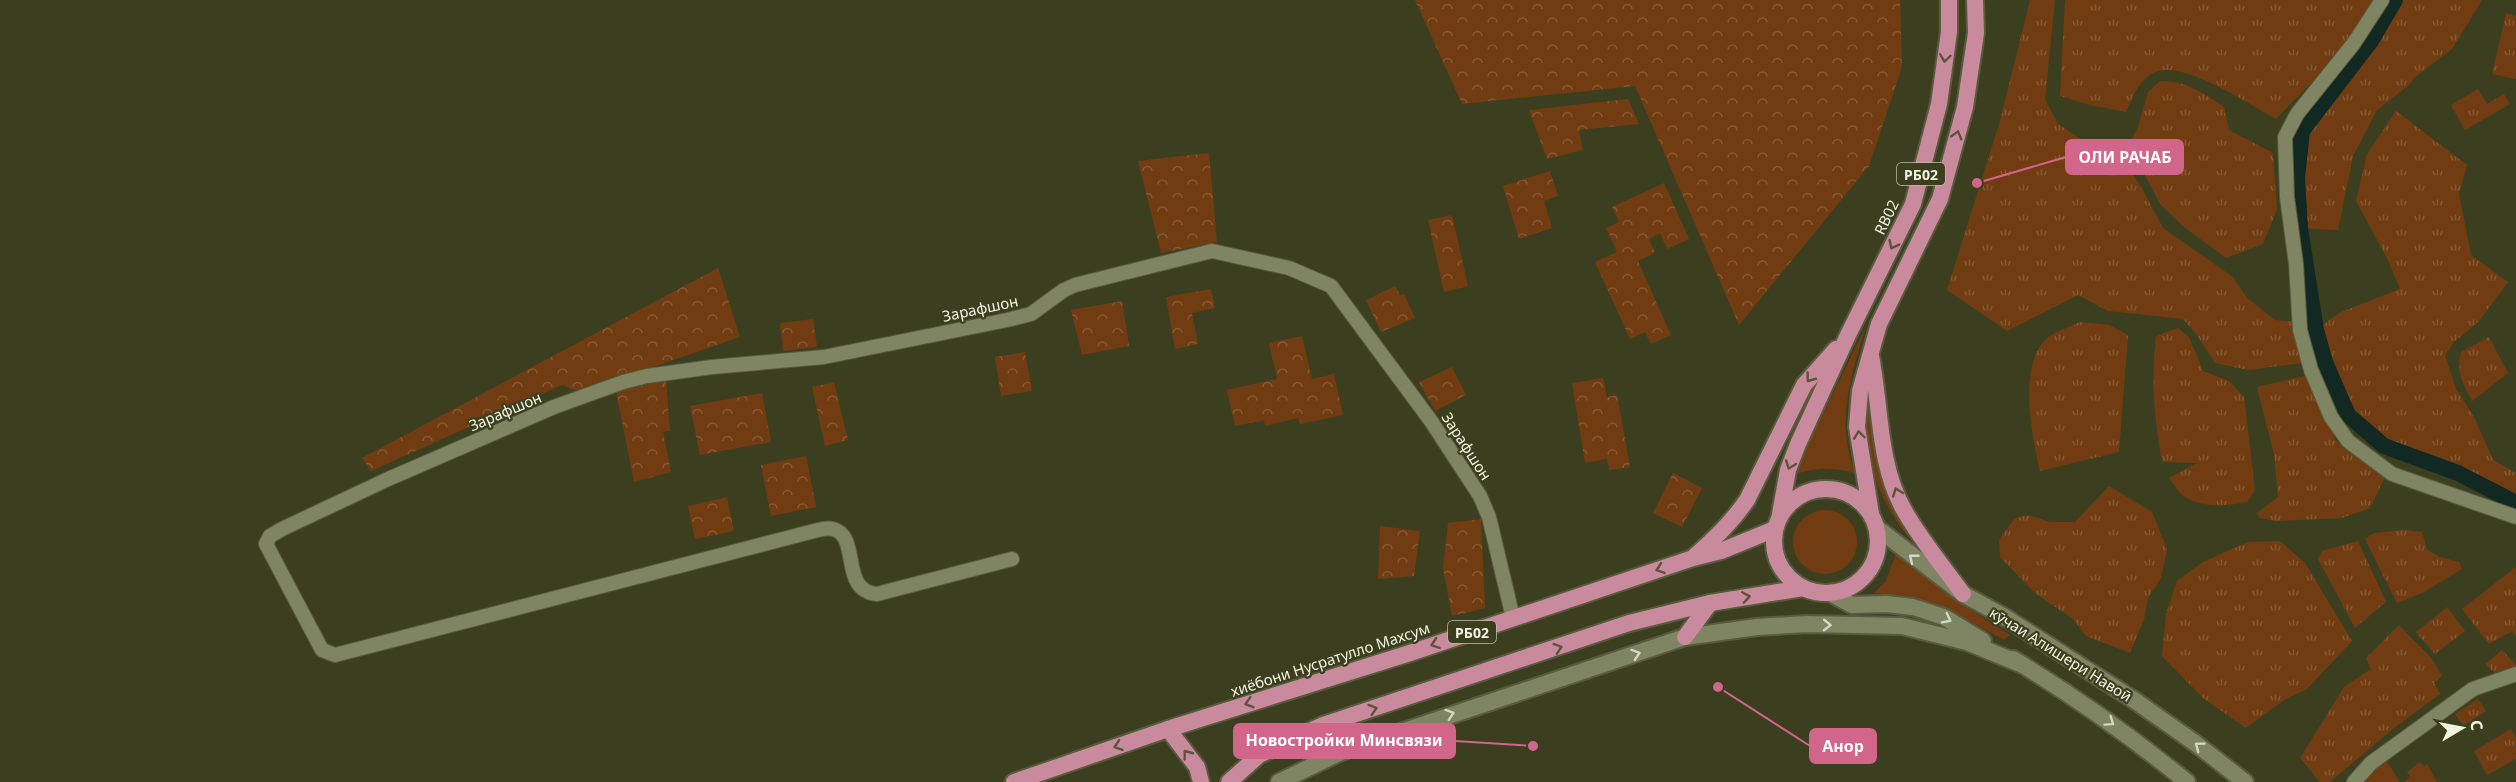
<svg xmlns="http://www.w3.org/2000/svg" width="2516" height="782" viewBox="0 0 2516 782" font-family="'Noto Sans',sans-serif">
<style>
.grass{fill:#713c12}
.forest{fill:url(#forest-crowns)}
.park{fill:url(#park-tufts)}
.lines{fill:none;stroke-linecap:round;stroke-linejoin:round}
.canal{stroke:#122822;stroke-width:16}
.minor-casing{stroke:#585b3e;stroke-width:16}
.tertiary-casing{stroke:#585b3e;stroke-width:20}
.trunk-casing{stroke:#585b3e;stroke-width:20}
.minor{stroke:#7f8462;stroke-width:14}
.tertiary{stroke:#7f8462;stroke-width:16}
.trunk{stroke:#ca8a9d;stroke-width:16}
.oneway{stroke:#5f523e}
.oneway2{stroke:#d4d8c1}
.labels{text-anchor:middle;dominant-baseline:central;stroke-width:4.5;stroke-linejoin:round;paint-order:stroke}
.shield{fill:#3b3f1f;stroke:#babea7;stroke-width:1.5}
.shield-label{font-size:14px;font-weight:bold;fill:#f0f4e1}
.street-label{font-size:15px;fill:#f0f4e1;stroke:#3b3f1f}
.leader{fill:none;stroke:#d2658a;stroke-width:2}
.callout-dot{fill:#d2658a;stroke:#3b3f1f;stroke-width:2}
.callout{fill:#d2658a;stroke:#d2658a;stroke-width:2}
.callout-label{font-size:16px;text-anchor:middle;font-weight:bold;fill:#fff}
</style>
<defs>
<pattern id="forest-crowns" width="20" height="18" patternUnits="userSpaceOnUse" patternTransform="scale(1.5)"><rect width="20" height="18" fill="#713c12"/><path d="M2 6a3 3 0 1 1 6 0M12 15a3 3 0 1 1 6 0" fill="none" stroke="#865934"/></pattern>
<pattern id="park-tufts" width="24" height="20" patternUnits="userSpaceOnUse" patternTransform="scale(1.5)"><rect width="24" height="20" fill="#713c12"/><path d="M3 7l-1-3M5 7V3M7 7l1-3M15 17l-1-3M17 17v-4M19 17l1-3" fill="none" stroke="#865934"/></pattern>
</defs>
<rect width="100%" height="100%" fill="#3b3f1f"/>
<!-- grass -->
<g class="grass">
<path d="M1866 326C1855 363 1842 401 1847 441 1848 452 1852 463 1855 473 1832 467 1816 467 1793 475Z"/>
<path d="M1866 400 1873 433 1921 549C1890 525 1866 467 1865 428 1864 419 1866 409 1866 400Z"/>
<circle cx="1825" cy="542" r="32"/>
<path d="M1897 551 1942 591 2010 635 2004 640C1958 614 1926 599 1874 593L1886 581Z"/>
</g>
<!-- forest -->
<g class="forest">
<path d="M1415 0H1900L1902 67 1869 166 1739 325 1635 86 1462 104Z"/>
<path d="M1628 99 1639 124 1579 130 1583 150 1547 159 1529 110Z"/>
<path d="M1209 153 1217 242 1161 253 1138 161Z"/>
<path d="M1550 171 1558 196 1544 201 1552 228 1519 239 1503 186Z"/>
<path d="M1664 183 1689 239 1667 249 1660 233 1649 239 1655 253 1638 261 1671 335 1651 344 1645 332 1630 339 1595 262 1617 252 1606 228 1619 222 1612 207Z"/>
<path d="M1452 215 1468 286 1444 292 1428 220Z"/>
<path d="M718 268 740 337 580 392 562 385 371 471 362 458Z"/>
<path d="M1395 286 1400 295 1404 294 1415 318 1381 332 1366 300Z"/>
<path d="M1211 289 1215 308 1192 313 1198 344 1175 349 1166 297Z"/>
<path d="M1122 301 1129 346 1082 355 1071 310Z"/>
<path d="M813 319 817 347 783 351 780 323Z"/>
<path d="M1302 336 1312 379 1334 374 1343 415 1300 424 1298 418 1265 426 1264 420 1235 426 1227 390 1277 379 1269 343Z"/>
<path d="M1025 352 1032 391 1001 396 995 357Z"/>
<path d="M1452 367 1466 395 1435 411 1419 382Z"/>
<path d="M1603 378 1607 397 1617 395 1630 467 1609 470 1607 459 1585 463 1572 383Z"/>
<path d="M666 380 670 431 663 432 671 472 634 482 616 391Z"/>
<path d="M834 382 848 440 825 446 812 387Z"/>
<path d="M762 393 771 442 700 455 690 406Z"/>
<path d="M806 456 816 507 771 516 761 465Z"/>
<path d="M1673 473 1702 488 1682 527 1653 513Z"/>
<path d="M727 497 734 531 695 539 688 506Z"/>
<path d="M1481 519 1485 608 1452 616 1443 568 1448 523Z"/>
<path d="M1380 526 1420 531 1414 576 1378 579Z"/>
</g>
<!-- park -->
<g class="park">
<path d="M2030 0H2055L2045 99 2058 124 2082 140 2117 151 2143 190 2163 228 2233 277 2247 298 2275 320 2297 322 2302 363 2248 370 2215 363 2197 335 2183 319 2108 311 2078 295 2007 331 1947 290 2000 121Z"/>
<path d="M2065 0H2374C2371 29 2298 95 2276 119 2249 104 2183 60 2156 72 2139 78 2133 97 2126 112L2090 105 2060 96Z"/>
<path d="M2399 0H2482L2452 49 2414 78 2409 85 2377 110 2353 156 2338 230 2302 228 2300 180 2304 132 2373 44Z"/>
<path d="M2506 13 2516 16V79L2492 74Z"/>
<path d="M2160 81C2187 81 2201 92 2224 107L2229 130 2273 153 2277 209 2263 244 2226 258 2184 227 2160 204 2129 145 2138 127 2148 92Z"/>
<path d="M2478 89 2487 104 2504 94 2510 104 2465 130 2451 105Z"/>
<path d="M2396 111 2467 165 2459 194 2471 255 2508 282 2479 321 2454 342 2445 355 2456 389 2474 417 2493 460 2516 473V500L2458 471 2386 444 2349 414 2327 362 2318 328 2341 312 2400 289 2387 258 2356 201 2367 154Z"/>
<path d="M2080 322 2109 325 2128 335 2119 452 2040 471C2032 436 2016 360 2050 336 2059 330 2070 327 2080 322Z"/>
<path d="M2178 328 2189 337 2203 371 2229 381 2244 397 2255 490 2247 502C2229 506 2202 508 2185 497 2179 493 2174 484 2169 478L2197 463 2162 462C2154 417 2151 381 2156 336Z"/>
<path d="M2489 337 2508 373 2472 401C2463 384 2456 371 2461 352Z"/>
<path d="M2309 375 2336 441 2386 475 2370 508 2342 518 2276 521 2260 518 2257 513 2278 497 2274 454 2257 387Z"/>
<path d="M2109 486 2152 512 2167 549 2161 578 2148 598 2144 619 2130 653 2086 636 2073 619 2036 594 2000 557 1999 540 2014 519 2028 515 2050 522H2075Z"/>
<path d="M2405 530 2422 532 2427 550 2440 557 2459 562 2462 569 2424 592 2397 603 2365 539 2374 533Z"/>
<path d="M2280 541 2305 563 2352 641 2307 689 2284 700 2246 728 2204 699 2162 656 2166 614 2177 581 2203 562 2248 542Z"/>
<path d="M2358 541 2386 602 2355 628 2318 559 2322 551Z"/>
<path d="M2516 567V636L2512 631 2489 644 2462 609Z"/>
<path d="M2447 607 2465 631 2435 654 2416 632Z"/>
<path d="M2399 625 2432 659 2442 676 2434 683 2440 694 2394 728 2330 782H2320L2300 758 2344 687 2371 669 2366 658Z"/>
<path d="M2502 650 2516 665V669L2499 677 2485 664Z"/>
<path d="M2478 699 2486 711 2463 726 2455 714Z"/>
<path d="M2511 729 2516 738V759L2487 775 2474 751Z"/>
<path d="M2386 760 2400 782H2362L2363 780Z"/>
<path d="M2420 762 2424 766 2427 764 2437 782H2405L2410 776 2407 772Z"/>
</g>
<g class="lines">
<!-- canal -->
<path class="canal" d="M2395 0 2371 41 2302 131 2297 178 2300 228 2316 330 2325 362 2348 415 2384 446 2458 473 2516 503"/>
<!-- minor casing -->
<g class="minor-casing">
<g id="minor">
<path d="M2382 0 2354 43 2297 114 2285 137 2287 197 2296 264 2300 330 2311 370 2331 417 2348 441 2392 474 2516 517"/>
<path d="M1012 559 877 594C839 591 861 536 833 529 829 528 822 529 818 530L335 655 322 650 266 544 270 536 282 529 386 480 554 407 623 382 647 376 712 367 824 357 1007 320 1031 314 1064 290 1075 285 1212 251 1289 268 1331 286 1431 421 1480 496 1489 517 1513 618"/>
<path d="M2354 782 2371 763 2473 689 2516 674"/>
</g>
</g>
<!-- tertiary casing -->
<g class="tertiary-casing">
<g id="tertiary">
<path d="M1877 528 1963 594 2003 616 2134 700 2195 743 2245 782"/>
<path d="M1830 593 1852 605 1886 604 1913 607 1944 617 1983 641"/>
<path d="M2013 659C2074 696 2132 737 2187 782"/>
<path d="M1279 782 1341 752 1685 637 1757 627 1807 624 1902 626 1967 642 2023 665"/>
</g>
</g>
<!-- trunk casing -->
<g class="trunk-casing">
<g id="trunk">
<path d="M1871 356C1881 406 1878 465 1904 510 1920 539 1943 566 1963 594"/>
<circle cx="1826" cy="541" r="52"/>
<path d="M1780 514 1788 470 1798 444 1848 335 1913 204 1939 104 1949 32V0"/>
<path d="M1871 514 1857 427 1860 391 1879 324 1940 199 1965 107 1976 33 1975 0"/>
<path d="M1695 556C1715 538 1732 522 1747 500L1804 385 1836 349"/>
<path d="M1685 637 1710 603"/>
<path d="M1168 729 1197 767 1201 782"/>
<path d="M1014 782 1168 729 1410 653 1693 558 1721 551 1775 529"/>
<path d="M1229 782 1259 755 1323 725 1629 623 1710 603 1803 588"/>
</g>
</g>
<!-- minor -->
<use href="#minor" class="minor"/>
<!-- tertiary -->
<use href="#tertiary" class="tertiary"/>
<!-- trunk -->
<use href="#trunk" class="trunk"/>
</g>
<!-- one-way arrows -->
<defs><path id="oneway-chevron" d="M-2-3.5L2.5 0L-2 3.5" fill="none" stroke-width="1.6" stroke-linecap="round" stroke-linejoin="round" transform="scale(1.5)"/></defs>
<g class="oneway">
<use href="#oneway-chevron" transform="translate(1945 58) rotate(98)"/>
<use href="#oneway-chevron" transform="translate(1957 135) rotate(-75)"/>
<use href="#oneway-chevron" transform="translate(1893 245) rotate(116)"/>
<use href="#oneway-chevron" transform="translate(1810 378) rotate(127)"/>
<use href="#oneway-chevron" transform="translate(1859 435) rotate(-97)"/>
<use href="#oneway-chevron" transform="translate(1790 465) rotate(110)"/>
<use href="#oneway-chevron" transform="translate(1897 492) rotate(-110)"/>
<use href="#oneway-chevron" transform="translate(1660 569) rotate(161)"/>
<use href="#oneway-chevron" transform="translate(1746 597) rotate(-9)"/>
<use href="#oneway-chevron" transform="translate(1435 644) rotate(161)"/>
<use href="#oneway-chevron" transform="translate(1558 648) rotate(-18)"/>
<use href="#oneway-chevron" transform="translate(1249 703) rotate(163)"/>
<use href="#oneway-chevron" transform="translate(1373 709) rotate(-18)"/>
<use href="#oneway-chevron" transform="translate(1118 746) rotate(161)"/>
<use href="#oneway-chevron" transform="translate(1187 754) rotate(-127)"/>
</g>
<g class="oneway2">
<use href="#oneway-chevron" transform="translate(1913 558) rotate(-141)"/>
<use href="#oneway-chevron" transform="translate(1947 619) rotate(27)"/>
<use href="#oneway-chevron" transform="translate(1827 625) rotate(1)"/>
<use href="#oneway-chevron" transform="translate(1636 654) rotate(-18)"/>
<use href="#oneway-chevron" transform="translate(1450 714) rotate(-18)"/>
<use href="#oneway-chevron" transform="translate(2110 722) rotate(35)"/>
<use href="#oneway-chevron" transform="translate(2199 746) rotate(-143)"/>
</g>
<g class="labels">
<!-- shield labels -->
<g class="shield">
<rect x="1897" y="163" width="48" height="22" rx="4.5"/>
<rect x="1448" y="621" width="48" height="22" rx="4.5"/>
</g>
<g class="shield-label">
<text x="1921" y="174">РБ02</text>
<text x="1472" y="632">РБ02</text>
</g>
<!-- street labels -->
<g class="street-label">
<text transform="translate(1886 217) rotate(-64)">RB02</text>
<text transform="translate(980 308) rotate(-12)">Зарафшон</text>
<text transform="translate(505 411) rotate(-23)">Зарафшон</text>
<text transform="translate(1467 446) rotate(57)">Зарафшон</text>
<text transform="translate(2061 654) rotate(32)">кӯчаи Алишери Навоӣ</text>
<text transform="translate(1330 659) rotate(-18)">хиёбони Нусратулло Махсум</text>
</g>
</g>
<!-- callouts -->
<path class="leader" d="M1977 183L2066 157M1533 746L1455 741M1718 687L1810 746"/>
<g class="callout-dot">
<circle cx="1977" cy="183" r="6"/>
<circle cx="1533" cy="746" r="6"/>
<circle cx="1718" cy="687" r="6"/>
</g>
<g class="callout">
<rect x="2066" y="140" width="117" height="34" rx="6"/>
<rect x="1234" y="724" width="221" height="34" rx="6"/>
<rect x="1810" y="729" width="66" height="34" rx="6"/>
</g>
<g class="callout-label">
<text x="2125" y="163">ОЛИ РАЧАБ</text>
<text x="1344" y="746">Новостройки Минсвязи</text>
<text x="1843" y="752">Анор</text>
</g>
<!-- north arrow -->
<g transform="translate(2462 728) rotate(80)" stroke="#3b3f1f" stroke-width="4.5" paint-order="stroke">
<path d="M0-4.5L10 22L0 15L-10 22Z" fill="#f0f4e1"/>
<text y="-9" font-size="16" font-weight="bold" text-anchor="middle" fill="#f0f4e1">С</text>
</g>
</svg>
